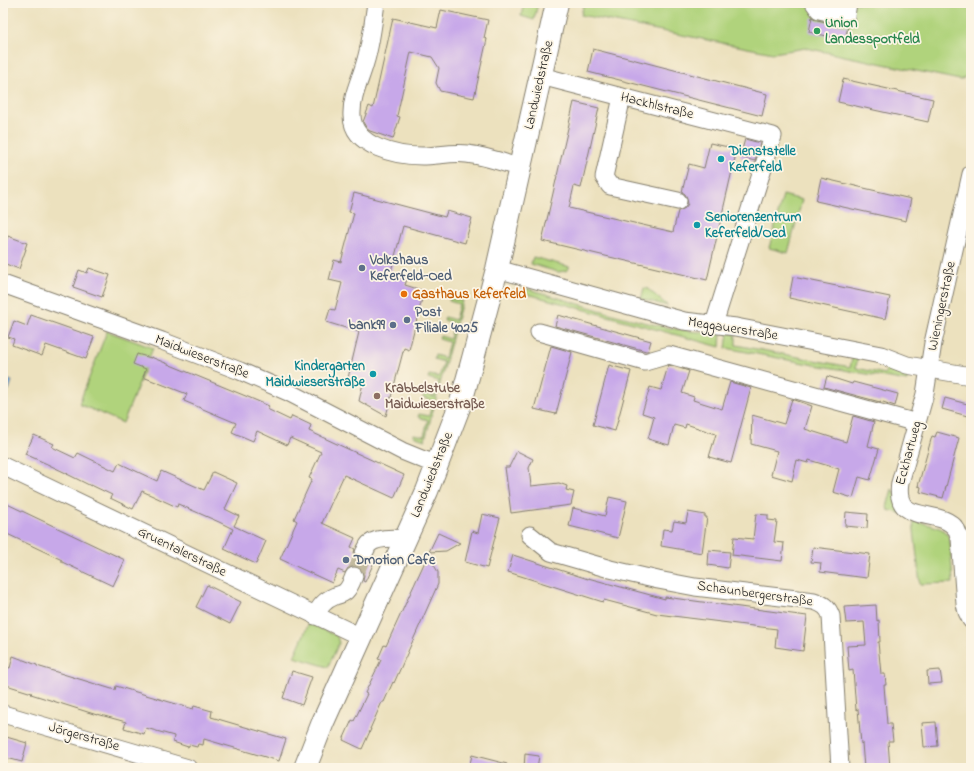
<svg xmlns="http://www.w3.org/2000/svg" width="974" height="771" viewBox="0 0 974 771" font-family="'Indie Flower',sans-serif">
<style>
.green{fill:#b0d37c;stroke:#66784c}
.water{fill:#6fade1;stroke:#46647e}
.building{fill:#c7a8e9}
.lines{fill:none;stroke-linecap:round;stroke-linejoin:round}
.minor-tunnel{stroke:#c2ba9e;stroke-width:17;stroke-dasharray:17 8;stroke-linecap:butt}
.minor-casing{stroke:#847e6d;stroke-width:19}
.major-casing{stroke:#847e6d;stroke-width:24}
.minor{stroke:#fff;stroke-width:17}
.major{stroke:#fff;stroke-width:22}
.leisure-dot{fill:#2e9e5b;stroke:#fcf5e5;stroke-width:1.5}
.culture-dot{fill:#0f9aa8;stroke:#fcf5e5;stroke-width:1.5}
.service-dot{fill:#5c6f8a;stroke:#fcf5e5;stroke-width:1.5}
.food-dot{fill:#e8710a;stroke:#fcf5e5;stroke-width:1.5}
.education-dot{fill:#8d6e63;stroke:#fcf5e5;stroke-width:1.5}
.labels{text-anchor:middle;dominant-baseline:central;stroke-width:3.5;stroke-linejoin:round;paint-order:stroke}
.leisure-label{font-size:14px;font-weight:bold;fill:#27864d;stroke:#fcf5e5;text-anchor:start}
.street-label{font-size:14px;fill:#1c1c1c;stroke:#fcf5e5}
.culture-label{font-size:14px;font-weight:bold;fill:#0d838f;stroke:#fcf5e5;text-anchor:start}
.service-label{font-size:14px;font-weight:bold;fill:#4e5e75;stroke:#fcf5e5;text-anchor:start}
.food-label{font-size:14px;font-weight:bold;fill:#c56008;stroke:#fcf5e5;text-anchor:start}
.education-label{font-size:14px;font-weight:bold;fill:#785e54;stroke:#fcf5e5;text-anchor:start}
</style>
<rect width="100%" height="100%" fill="#fcf5e5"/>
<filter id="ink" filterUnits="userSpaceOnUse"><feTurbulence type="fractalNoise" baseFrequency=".025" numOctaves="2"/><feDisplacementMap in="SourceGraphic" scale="8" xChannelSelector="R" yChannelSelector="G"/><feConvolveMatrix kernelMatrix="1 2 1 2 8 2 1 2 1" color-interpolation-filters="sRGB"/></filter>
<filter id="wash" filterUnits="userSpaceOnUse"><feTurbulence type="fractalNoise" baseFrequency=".012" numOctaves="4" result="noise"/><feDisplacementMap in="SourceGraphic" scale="16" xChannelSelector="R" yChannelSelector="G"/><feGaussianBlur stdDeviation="0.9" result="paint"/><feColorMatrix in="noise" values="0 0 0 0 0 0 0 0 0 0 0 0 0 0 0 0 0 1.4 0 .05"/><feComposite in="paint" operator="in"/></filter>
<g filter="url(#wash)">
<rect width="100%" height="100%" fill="#ece1be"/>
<!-- green -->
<g class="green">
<path d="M524 3H538L534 20 521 16Z"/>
<path d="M584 3H971V56L967 76 960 80 806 48 773 53 581 15Z"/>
<path d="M783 195 802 200 788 253 769 248Z"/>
<path d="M533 257 570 267 566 271 558 272 531 264Z"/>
<path d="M525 288C555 297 586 306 616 315 651 324 685 334 721 332L720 347 524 293Z"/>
<path d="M644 288 648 289 668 306 641 299Z"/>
<path d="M450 298 462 301 425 440 413 436 414 434 424 436 428 420 418 417 419 414 429 416 433 401 423 398 424 394 434 397 438 381 428 378 429 375 439 377 444 362 434 359 435 355 445 358 449 342 439 339 440 336 450 339 454 323 444 320 445 317 455 320 459 304 449 301Z"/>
<path d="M107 331 153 348 123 423 79 404Z"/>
<path d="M728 333 735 334 736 338V345L850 367 853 355H858L856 368 885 374 887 363 908 373 907 381 804 363 726 348Z"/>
<path d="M892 489 908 515 888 510 887 507Z"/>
<path d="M913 521C921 523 941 526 947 533 949 535 950 538 950 542L953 583 920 584Z"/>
<path d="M309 623 337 636 339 643 328 667 294 657Z"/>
</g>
<!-- water -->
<path class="water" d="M3 378 12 381 9 390 3 387Z"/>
<g id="blocks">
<!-- building -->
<g class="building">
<path d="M441 10 488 20 484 38 487 39 474 98 440 91 436 83 439 68 432 57 411 52 397 116 400 117 393 139 370 131 367 129 363 122 369 106 373 108 393 18 437 28Z"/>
<path d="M812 17 817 20 844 26H848L845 40 809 32Z"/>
<path d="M593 49 767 94 762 116 588 72Z"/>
<path d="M843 79 933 99 928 122 838 102Z"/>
<path d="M574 102 599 108 581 188 574 186 569 208 673 232 678 211 681 210 685 208 688 204 687 198 685 194 682 192 689 164 704 168 710 143 737 149 707 280 542 241Z"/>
<path d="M745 139 760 143 755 161 740 157Z"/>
<path d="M821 178 911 199 906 221 816 201Z"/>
<path d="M354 193 445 217 447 211 472 218 465 243 403 226 390 275 407 279 405 285 424 291 409 350 404 348 386 416 359 401 363 383 348 378 359 332 326 322 330 309 335 310 342 283 329 280 334 260 341 262 354 213 349 212Z"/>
<path d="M8 236 27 243 25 249H26L19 269 3 263V249Z"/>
<path d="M89 268 110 275 102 297 73 287 79 270 87 273Z"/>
<path d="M793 277 890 297 885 319 789 298Z"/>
<path d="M31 315 94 337 86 359 46 345 42 356 12 345 14 339 8 337 14 321 27 326Z"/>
<path d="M558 315 651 341 648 351H646L555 326Z"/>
<path d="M551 346 572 352 556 414 534 409Z"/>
<path d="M137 354 151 358V357L248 397 269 406 267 409 290 420 292 416 311 425 309 431 404 475 394 498 344 475 322 523 355 538 351 547 355 549 354 553 355 557 359 561 364 563 369 562 374 557 376 558 365 582 363 581 364 575 362 570 357 567 353 566 348 568 345 573 338 570 332 583 280 559 297 521 294 519 312 479 309 478 321 452 290 438 287 445 257 431 253 441 232 432 236 423 184 401 187 394 143 377 146 369 133 364Z"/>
<path d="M609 365 631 371 615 431 593 425Z"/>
<path d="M669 365 689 371 682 393 694 397 693 400 722 409 730 382 751 388 731 463 709 457 716 434 686 424 685 428 674 425 669 445 648 439 654 417 642 413 650 387 661 390 668 366Z"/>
<path d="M827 376 852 384 853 382 898 394 895 406 880 401V402L824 387Z"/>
<path d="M945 398 971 405V417L942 409Z"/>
<path d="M792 399 812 406 805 429 846 442 853 416 874 422 868 446 879 449 870 480 859 477 853 498 833 492 839 469 809 460 808 463 797 460 792 481 771 475 777 451 751 444 752 415 784 424Z"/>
<path d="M937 432 959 438 943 498 920 492 921 487 918 486 932 436 935 437Z"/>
<path d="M34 435 54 444 52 447 75 458 78 453 115 471 119 463 157 481 161 471 204 490 213 472 237 483 225 509 239 516 234 526 266 541 256 564 224 549 233 529 219 522 178 504 177 507 142 491 133 509 110 498 112 495 91 485V486L67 474H68L45 463 25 454Z"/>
<path d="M517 451 533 459 529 468 531 486 559 483 567 486 566 490 574 492 571 505 511 513 505 467H509Z"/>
<path d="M609 497 627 501 618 538 569 526 573 508 605 516Z"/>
<path d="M3 502 125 560 113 586 62 562V560L3 532Z"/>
<path d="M688 512 705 515V517H707L702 553 661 546 663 529 672 530 674 521 686 523Z"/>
<path d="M846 512 868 514 867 528 845 526Z"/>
<path d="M482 514 500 518 487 568 465 562 472 531 478 533Z"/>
<path d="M756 514 768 515V520L777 521 774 542 784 543 782 561 732 555 734 537 753 539Z"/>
<path d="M438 533 460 543 446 551 429 552Z"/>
<path d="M813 547 870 554 867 578 820 572 821 563 811 562Z"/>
<path d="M709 550 730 552 728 568 708 565Z"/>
<path d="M428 555 438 572V584L394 683 393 682 384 702H382L370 729H371L362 749 343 740 352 720 354 721 367 694 365 693 381 660 378 659 384 645 386 646Z"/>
<path d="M513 555 588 579V578L665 599V597L807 616 803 651 775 647 777 629 657 614 604 600 603 602 508 572Z"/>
<path d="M207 585 241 602 230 624 196 607Z"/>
<path d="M876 605 877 621 879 620 880 642H878L881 674H885L886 685H884L887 724H891L893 741H888L890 768H864L862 743 861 744 858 709 856 710 853 670 849 671 847 646 866 645 864 622 846 623 844 607Z"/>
<path d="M13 656 37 665V666L115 690 116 686 193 709 194 706 212 711 211 717 286 739 279 761 204 739 203 745 198 744 197 747 189 745 188 747 173 742 174 736 146 728 144 734 124 728 126 722 97 714V715L31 694 32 693 3 684V666L10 668Z"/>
<path d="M940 670 942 683 928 684 927 671Z"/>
<path d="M292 671 312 677 302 705 283 698Z"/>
<path d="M936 722 938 746 924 747 922 723Z"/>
<path d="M3 736 27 743 22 762 3 757Z"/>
<path d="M525 754 539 756 537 768H524Z"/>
<path d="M472 755 507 764 506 768H469Z"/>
</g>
</g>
</g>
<g filter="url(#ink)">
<use href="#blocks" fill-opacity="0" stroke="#847e6d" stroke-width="1"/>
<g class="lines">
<!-- minor-tunnel -->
<path class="minor-tunnel" d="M354 576 364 553"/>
<!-- minor casing -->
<g class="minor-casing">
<g id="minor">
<path d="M376 3C373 23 371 44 365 63 360 81 351 97 352 116 353 147 397 156 422 156 437 156 452 152 467 154 485 156 503 162 520 168"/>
<path d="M814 3 819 10 846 16 848 3"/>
<path d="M541 76 773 136 714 324"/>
<path d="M622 97 604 177 610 186 678 201"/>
<path d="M971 174 933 343 925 394 900 483C893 527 940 506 956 529 958 531 958 535 960 538L965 604 967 612 971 620"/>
<path d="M497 269 684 321 736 327 881 355 907 365 971 376"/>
<path d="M3 284 162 341 240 371 288 392 402 451 424 460 438 464"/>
<path d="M539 332 645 362 669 355 917 423"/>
<path d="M3 466 361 637"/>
<path d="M530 535 551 552 610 569 658 580 695 587 814 601C823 604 828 607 831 616L840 768"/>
<path d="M364 553C366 550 367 546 369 544 377 537 396 538 406 539"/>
<path d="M315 616C320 606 325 600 335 596 339 595 343 594 346 591 350 587 352 581 354 576"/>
<path d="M3 714 188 768"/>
</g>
</g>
<!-- major casing -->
<g class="major-casing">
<path id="major" d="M305 768 323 722 427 491 461 402 471 366 497 269 557 3"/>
</g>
<!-- minor -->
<use href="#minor" class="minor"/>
<!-- major -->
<use href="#major" class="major"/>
</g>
</g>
<!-- markers -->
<circle class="leisure-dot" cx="817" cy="31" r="4"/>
<g class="culture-dot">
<circle cx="721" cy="159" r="4"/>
<circle cx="697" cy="225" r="4"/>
<circle cx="373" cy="374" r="4"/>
</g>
<g class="service-dot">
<circle cx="362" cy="268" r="4"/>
<circle cx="407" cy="320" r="4"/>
<circle cx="393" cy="325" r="4"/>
<circle cx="346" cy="560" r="4"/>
</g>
<circle class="food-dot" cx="404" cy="294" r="4"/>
<circle class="education-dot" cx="377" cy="396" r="4"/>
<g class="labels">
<!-- leisure labels -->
<g class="leisure-label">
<text x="825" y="23">Union<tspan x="825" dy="16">Landessportfeld</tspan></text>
</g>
<!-- street labels -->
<g class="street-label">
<text transform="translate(539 85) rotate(-77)">Landwiedstraße</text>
<text transform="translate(657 106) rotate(14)">Hackhlstraße</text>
<text transform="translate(942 306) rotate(-78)">Wieningerstraße</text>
<text transform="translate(733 329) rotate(9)">Meggauerstraße</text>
<text transform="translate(202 357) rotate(21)">Maidwieserstraße</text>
<text transform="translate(909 453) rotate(-75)">Eckhartweg</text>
<text transform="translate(432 475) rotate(-68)">Landwiedstraße</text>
<text transform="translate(182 552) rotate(26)">Gruentalerstraße</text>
<text transform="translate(755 594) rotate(8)">Schaunbergerstraße</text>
<text transform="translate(84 737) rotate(16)">Jörgerstraße</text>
</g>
<!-- culture labels -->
<g class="culture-label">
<text x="729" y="151">Dienststelle<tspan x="729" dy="16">Keferfeld</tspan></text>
<text x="705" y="217">Seniorenzentrum<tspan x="705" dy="16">Keferfeld/Oed</tspan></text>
<text x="365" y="366" text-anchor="end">Kindergarten<tspan x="365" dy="16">Maidwieserstraße</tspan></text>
</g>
<!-- service labels -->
<g class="service-label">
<text x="370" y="260">Volkshaus<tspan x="370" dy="16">Keferfeld-Oed</tspan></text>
<text x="415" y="312">Post<tspan x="415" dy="16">Filiale 4025</tspan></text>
<text x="385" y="325" text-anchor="end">bank99</text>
<text x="354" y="560">Dmotion Cafe</text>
</g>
<!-- food labels -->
<g class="food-label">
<text x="412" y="294">Gasthaus Keferfeld</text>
</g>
<!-- education labels -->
<g class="education-label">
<text x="385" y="388">Krabbelstube<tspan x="385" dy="16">Maidwieserstraße</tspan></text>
</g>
</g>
<!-- margin -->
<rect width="974" height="771" fill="none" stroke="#fcf5e5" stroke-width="16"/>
</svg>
